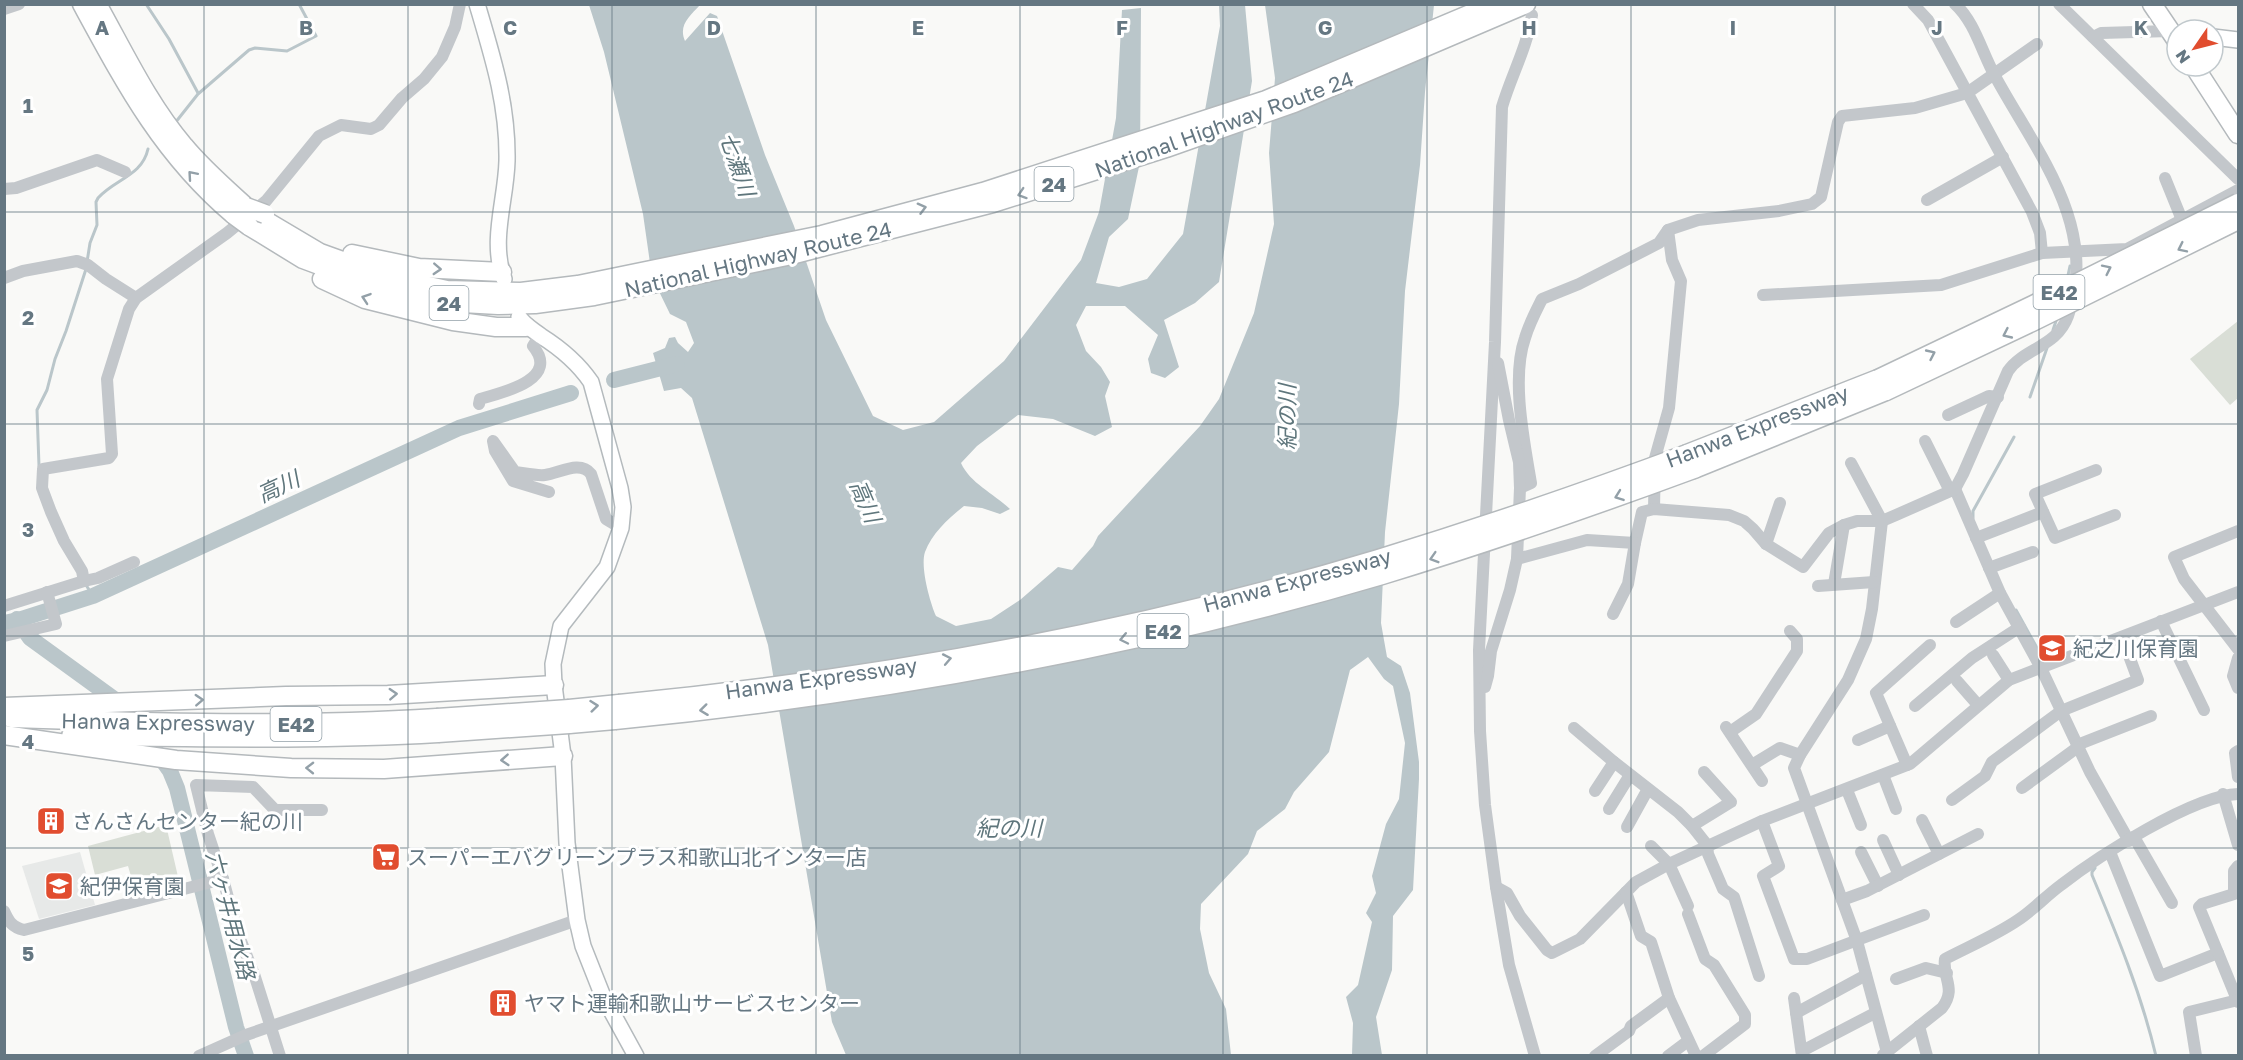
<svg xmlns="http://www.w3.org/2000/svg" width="2243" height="1060" viewBox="0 0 2243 1060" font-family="'Golos Text','Noto Sans JP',sans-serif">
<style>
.built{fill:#e7e9e8}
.green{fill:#d9ded6}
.water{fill:#bac6ca}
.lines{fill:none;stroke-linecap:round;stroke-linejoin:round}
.stream{stroke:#bac6ca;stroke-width:3}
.river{stroke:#bac6ca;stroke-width:16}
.major-casing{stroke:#b4babd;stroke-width:18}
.highway-casing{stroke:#b4b9bc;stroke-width:21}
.minor{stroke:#c3c7cb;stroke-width:12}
.major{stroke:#fff;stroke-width:15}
.highway{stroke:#fff;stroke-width:18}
.highway-bridge-casing{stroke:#b4b9bc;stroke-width:21;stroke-linecap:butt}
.highway-bridge{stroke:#fff;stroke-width:18}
.oneway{stroke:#93a0a8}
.grid{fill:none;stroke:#657782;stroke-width:1.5;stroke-opacity:0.55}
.labels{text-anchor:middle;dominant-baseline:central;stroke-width:6;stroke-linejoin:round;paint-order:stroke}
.shield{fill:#fff;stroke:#93a0a8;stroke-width:1.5}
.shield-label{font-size:20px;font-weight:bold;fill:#657782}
.street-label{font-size:21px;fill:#657782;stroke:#fff}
.poi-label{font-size:21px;fill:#657782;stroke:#fff;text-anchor:start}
.water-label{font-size:22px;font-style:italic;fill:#5f767c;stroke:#fff}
.grid-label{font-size:20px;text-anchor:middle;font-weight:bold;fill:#657782;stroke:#fff;stroke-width:6;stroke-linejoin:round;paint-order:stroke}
</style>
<rect width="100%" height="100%" fill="#f9f9f7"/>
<!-- built -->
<path class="built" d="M80 852 95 905 39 919 22 866Z"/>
<!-- green -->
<g class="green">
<path d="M2238 321V398L2230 405 2190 359Z"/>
<path d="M166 825 179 881 136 893 128 866 95 875 88 846Z"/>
</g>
<!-- water -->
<path class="water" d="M589 5H700C690 16 678 25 685 41L710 13 717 16 765 155 794 226 826 320 873 416 903 430 934 422 1004 361 1081 260 1099 212 1116 118 1122 10 1141 8 1140 162 1128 219 1109 237 1096 283 1119 287 1147 279 1183 234 1220 26 1219 5H1245L1252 81 1219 282 1195 303 1164 320 1179 367 1165 378 1151 373 1148 359 1158 335 1125 306H1086L1076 325 1086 351 1101 367 1110 382 1105 396 1112 427 1095 436 1053 419 1018 415 977 446 961 463C970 483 993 493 1010 509L1000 514 982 508 964 506C949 518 932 533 925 552 920 567 930 602 936 616L956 626 991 619 1020 600 1058 567 1072 570 1093 546 1098 536 1200 426 1219 399 1254 313 1274 224 1269 153 1275 78 1265 5H1434L1425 92 1420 165 1405 291 1399 404 1385 532 1381 623 1387 657 1401 666 1410 693 1419 762V779L1413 890 1393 916 1392 970 1376 1017 1382 1055H1352L1353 1023 1346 997 1358 985 1372 922 1366 913 1376 893 1372 876 1386 824 1399 799 1405 743 1393 686 1384 679 1368 657 1350 670 1329 752 1294 792 1285 809 1257 831 1248 854 1201 904 1200 929 1209 973 1226 1009 1231 1055H846L832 1022 768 645 692 398 681 388 664 391 653 353 665 348 669 338 675 337 678 343 688 352 694 343 686 322 670 314 652 277 643 214 604 52Z"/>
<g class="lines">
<!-- stream -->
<g class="stream">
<path d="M146 4 169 39 198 93"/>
<path d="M175 123 198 94 249 50 255 48 287 51 316 36 299 4"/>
<path d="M87 262 90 243 97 225 96 202 98 198C115 179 142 176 148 149"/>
<path d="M2067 280 2070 266"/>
<path d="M2053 330 2057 318"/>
<path d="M2030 397 2047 348"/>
<path d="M39 466 37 410 47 390 55 359 66 331 86 269"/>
<path d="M1973 518V511L2014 437"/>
<path d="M86 585 93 596"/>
<path d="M2016 610 2042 657"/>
<path d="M2095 868 2092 872V875C2117 935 2141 993 2156 1056"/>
</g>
<!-- river -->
<g class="river">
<path d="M614 380 677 364"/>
<path d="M17 619 30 638 114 699 129 713 170 771 177 788 236 1027 246 1056"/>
<path d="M4 623 18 620 93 596 459 428 571 393"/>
</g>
<!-- major casing -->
<g class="major-casing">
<g id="major">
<path d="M477 4C493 58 508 105 507 161 506 201 490 240 504 279"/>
<path d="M2213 37 2238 40"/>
<path d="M519 317C525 326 532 329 541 336 560 348 578 363 591 382L620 488 623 507 621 528 607 567 561 626 553 664 554 685 563 756 567 843 577 920 583 946 602 994 636 1056"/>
</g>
</g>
<!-- highway casing -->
<g class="highway-casing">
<g id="highway">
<path d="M82 4C126 85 163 155 234 215"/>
<path d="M97 4C124 52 148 104 184 146 202 168 224 187 246 207"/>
<path d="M2152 4 2177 41"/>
<path d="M2194 66 2238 134"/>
<path d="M261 218 320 253 387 277 447 290 521 292 578 285 822 235 983 192 1266 100 1494 4"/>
<path d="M249 226 303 259 394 293 444 302 498 305 535 304 594 296 787 256 993 203 1166 148 1294 103 1526 4"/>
<path d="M352 254 419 268 502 272"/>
<path d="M322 279 365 299 453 321 496 327H526"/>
<path d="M1687 454 1878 379"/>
<path d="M1694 469 1886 391"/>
<path d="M4 707 286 696 388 695 554 685"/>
<path d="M569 709 619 704"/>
<path d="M11 718C153 723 295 727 437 718"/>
<path d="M569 724 615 720"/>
<path d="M4 735 176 760 291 768 384 769 563 756"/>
<path d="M71 736C194 737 316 740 438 733"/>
</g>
</g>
<!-- minor -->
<g class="minor">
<path d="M1913 4 1928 20 2032 212 2040 233 2042 253"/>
<path d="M2059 4 2238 179"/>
<path d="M4 9 19 4"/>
<path d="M1532 15C1527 48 1511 76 1502 107L1495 342 1479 650 1480 731 1485 805 1496 887 1509 965 1535 1056"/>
<path d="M2093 37 2101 33 2170 31"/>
<path d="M2165 178 2182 220"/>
<path d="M4 189 16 188 97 160 125 172"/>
<path d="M1927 200 2003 157"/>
<path d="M4 278 23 271 77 261 88 265 106 279 136 298"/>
<path d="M1763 295 1941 285 2042 253 2127 249 2238 190"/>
<path d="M479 404 480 399C501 393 561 380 533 346L540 335"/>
<path d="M1948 415 1989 396 1998 397"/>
<path d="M1925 441 1950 491"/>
<path d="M1851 463 1882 521 1872 609 1866 639 1848 680 1800 755 1794 768 1857 941 1888 1056"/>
<path d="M2096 470 2035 494 2055 538 2115 515"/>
<path d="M1520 488 1531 483C1524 441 1511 378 1525 338 1529 324 1536 311 1542 299L1579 284 1659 243 1668 230 1698 220 1779 211 1812 204 1821 197 1838 122 1842 116 1915 108 1967 93 2037 44"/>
<path d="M1955 489 2000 593 2041 668 2090 772 2129 841"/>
<path d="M549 492 513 481 495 451 493 441 515 472C524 473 536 476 545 475 560 473 580 460 591 474L606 519 621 528"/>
<path d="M1654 509 1655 458 1669 408 1681 281 1672 260 1668 230"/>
<path d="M2238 531 2174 557 2184 579 2238 649"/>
<path d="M1976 538 2043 512"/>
<path d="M1766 544 1780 503"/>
<path d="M1517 559 1587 540 1635 543 1642 512 1654 509 1729 515 1744 521 1753 529 1766 544 1803 567 1829 533 1844 525 1857 521H1882L1896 515 1955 489 1963 474 2008 371C2024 348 2057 347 2068 316 2100 226 2035 150 1995 76 1982 53 1975 22 1955 4"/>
<path d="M1989 568 2033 552"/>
<path d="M84 581 98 578 134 562"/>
<path d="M1834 584 1844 525"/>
<path d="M1818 586 1874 582"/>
<path d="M4 606 84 581 82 571 64 541 51 512 42 488 43 469 109 458 112 454 107 379 129 309 136 298 227 233 266 201 319 136 341 125 371 129 379 125 402 98 424 79 442 57 455 27 460 4"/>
<path d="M1613 614 1628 584 1635 543"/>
<path d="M2161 621 2204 710"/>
<path d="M1956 622 2000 593"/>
<path d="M4 636 56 624 47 592"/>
<path d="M1993 655 2009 680"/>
<path d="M2238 658 2233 676 2238 688"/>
<path d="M1957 681 1978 705"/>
<path d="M1485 687 1488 676 1491 651 1510 590 1517 559 1520 488 1519 462 1509 420 1498 363"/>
<path d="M1915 706 1972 658 2020 627"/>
<path d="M1726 727 1762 781"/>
<path d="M1574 728 1614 762 1678 812 1692 826 1707 845 1708 854 1723 889 1734 897 1759 976"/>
<path d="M1730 732 1756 714 1797 651V639L1790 631"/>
<path d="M1858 740 1890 726"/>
<path d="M2077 745 2151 716"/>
<path d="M2238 751 2235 753 2238 777"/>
<path d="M1752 765 1780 748 1800 755"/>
<path d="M1907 765 1876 693 1930 645"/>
<path d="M1883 775 1896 809"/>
<path d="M2022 788 2078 747"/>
<path d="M1847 790 1861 825"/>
<path d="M1595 791 1614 762"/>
<path d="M2223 794 2238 845"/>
<path d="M1952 800 1985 776 1992 762 2061 711 2138 680 2122 637"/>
<path d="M1609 809 1630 775"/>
<path d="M1922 820 1939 854"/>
<path d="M1762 821 1779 866 1763 876 1794 959H1807L1924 915"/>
<path d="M1692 826 1731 802 1704 772"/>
<path d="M1627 827 1648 789"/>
<path d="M2134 837 2172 903"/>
<path d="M1883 840 1899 875"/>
<path d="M1651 846 1669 864 1688 906"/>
<path d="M1861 852 1878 886"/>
<path d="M2110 852 2160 976 2218 953 2238 1002"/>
<path d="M223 879 208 834 196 785 253 787 275 810H322"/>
<path d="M1496 887 1507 893 1520 916 1547 950 1552 953 1580 939 1636 882 1669 864 1762 821 1910 764 2009 680 2238 592"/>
<path d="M1626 892 1641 936 1651 942 1669 998 1696 1056"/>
<path d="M1842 900 1867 891 1978 834"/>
<path d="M4 911C9 922 12 927 24 930L223 879 237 931 255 977 280 1056"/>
<path d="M1688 914 1705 959 1714 965 1745 1015V1024L1703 1056"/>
<path d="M2218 953 2199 907 2202 904 2234 894V871L2238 866"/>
<path d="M1896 979 1926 968 1947 973"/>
<path d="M1794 998 1802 1056"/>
<path d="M1796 1013 1866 975"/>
<path d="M1919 1026 1927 1056"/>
<path d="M1802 1051 1875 1013"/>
<path d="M1883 1055 1942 1008C1957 988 1942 979 1945 959 1970 946 1996 935 2018 920 2033 910 2046 896 2061 885 2097 857 2194 795 2238 794"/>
<path d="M199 1056 246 1035 577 920"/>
<path d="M1595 1056 1629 1031 1631 1026 1669 998"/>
<path d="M1668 1056 1688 1041"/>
<path d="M2196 1056 2189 1012 2238 1000"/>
</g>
<!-- major -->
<use href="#major" class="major"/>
<!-- highway -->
<use href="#highway" class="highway"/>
<!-- highway-bridge casing -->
<g class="highway-bridge-casing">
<g id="highway-bridge">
<path d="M246 207 265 214"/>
<path d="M234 215 249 226"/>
<path d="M1878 379 2033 305 2238 203"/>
<path d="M1886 391 2032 322 2234 222"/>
<path d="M619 704C875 679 1132 633 1378 559 1483 527 1585 492 1687 454"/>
<path d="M437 718 569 709"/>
<path d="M615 720C871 695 1135 648 1382 575 1487 543 1591 507 1694 469"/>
<path d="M438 733 569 724"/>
</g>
</g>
<!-- highway-bridge -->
<use href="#highway-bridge" class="highway-bridge"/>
</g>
<!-- one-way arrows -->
<defs><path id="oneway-chevron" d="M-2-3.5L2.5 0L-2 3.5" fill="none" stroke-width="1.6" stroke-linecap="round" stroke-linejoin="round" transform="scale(1.5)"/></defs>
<g class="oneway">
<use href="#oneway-chevron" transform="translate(192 175) rotate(-131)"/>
<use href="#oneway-chevron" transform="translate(1022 194) rotate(162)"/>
<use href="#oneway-chevron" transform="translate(922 208) rotate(-15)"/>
<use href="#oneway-chevron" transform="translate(2182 248) rotate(154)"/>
<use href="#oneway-chevron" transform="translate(437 269) rotate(3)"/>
<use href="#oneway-chevron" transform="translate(2107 269) rotate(-26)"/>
<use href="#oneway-chevron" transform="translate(366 298) rotate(-161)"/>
<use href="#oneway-chevron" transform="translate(2007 334) rotate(155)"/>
<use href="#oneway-chevron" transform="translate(1931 354) rotate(-25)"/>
<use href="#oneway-chevron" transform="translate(1619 496) rotate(160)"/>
<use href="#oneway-chevron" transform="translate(1434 558) rotate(163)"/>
<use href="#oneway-chevron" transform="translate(1124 639) rotate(168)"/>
<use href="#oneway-chevron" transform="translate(947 659) rotate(-11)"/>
<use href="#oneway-chevron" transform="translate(393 694) rotate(-3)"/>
<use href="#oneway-chevron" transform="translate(199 700) rotate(-3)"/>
<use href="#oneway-chevron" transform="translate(594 706) rotate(-6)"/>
<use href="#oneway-chevron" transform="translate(704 710) rotate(173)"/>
<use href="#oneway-chevron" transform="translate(505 760) rotate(176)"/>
<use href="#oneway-chevron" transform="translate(310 768) rotate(-179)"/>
</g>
<!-- grid -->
<path class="grid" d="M204 4V1056M408 4V1056M612 4V1056M816 4V1056M1020 4V1056M1223 4V1056M1427 4V1056M1631 4V1056M1835 4V1056M2039 4V1056M4 212H2238M4 424H2238M4 636H2238M4 848H2238"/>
<!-- icons -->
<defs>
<g id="school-square" transform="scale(1.5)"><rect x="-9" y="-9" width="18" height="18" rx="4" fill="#e14d2f" stroke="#fff"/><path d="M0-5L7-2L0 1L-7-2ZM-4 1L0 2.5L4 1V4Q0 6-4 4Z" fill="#fff"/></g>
<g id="building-square" transform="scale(1.5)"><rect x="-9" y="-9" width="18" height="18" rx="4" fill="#e14d2f" stroke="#fff"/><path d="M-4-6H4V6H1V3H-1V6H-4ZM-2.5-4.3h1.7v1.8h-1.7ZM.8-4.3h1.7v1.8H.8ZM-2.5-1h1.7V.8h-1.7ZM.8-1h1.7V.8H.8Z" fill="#fff"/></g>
<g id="supermarket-square" transform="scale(1.5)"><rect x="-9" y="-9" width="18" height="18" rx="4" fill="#e14d2f" stroke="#fff"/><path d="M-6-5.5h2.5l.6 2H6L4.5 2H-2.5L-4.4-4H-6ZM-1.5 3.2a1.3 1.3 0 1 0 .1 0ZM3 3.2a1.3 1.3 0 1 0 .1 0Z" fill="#fff"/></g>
</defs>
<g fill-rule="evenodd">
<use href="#school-square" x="2052" y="648"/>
<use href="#building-square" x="51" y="821"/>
<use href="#supermarket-square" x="386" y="857"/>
<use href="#school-square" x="59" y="886"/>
<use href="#building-square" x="503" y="1003"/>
</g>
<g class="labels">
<!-- shield labels -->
<g class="shield">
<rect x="1034.5" y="167" width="39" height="34" rx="4.5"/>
<rect x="2033.5" y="275" width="51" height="34" rx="4.5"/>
<rect x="429.5" y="286" width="39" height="34" rx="4.5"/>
<rect x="1137.5" y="614" width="51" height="34" rx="4.5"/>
<rect x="270.5" y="707" width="51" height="34" rx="4.5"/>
</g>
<g class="shield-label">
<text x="1054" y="184">24</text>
<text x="2059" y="292">E42</text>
<text x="449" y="303">24</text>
<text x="1163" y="631">E42</text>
<text x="296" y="724">E42</text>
</g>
<!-- street labels -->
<g class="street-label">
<text transform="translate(1224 124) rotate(-20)">National Highway Route 24</text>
<text transform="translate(758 259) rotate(-13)">National Highway Route 24</text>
<text transform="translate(1757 426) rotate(-21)">Hanwa Expressway</text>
<text transform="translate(1297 580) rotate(-15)">Hanwa Expressway</text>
<text transform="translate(821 678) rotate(-8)">Hanwa Expressway</text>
<text transform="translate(158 722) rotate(1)">Hanwa Expressway</text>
</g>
<!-- poi labels -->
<g class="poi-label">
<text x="2073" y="648">紀之川保育園</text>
<text x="72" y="821">さんさんセンター紀の川</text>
<text x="407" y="857">スーパーエバグリーンプラス和歌山北インター店</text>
<text x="80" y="886">紀伊保育園</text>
<text x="524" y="1003">ヤマト運輸和歌山サービスセンター</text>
</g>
<!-- water labels -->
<g class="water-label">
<text transform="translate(738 164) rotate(71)">七瀬川</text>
<text transform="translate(1286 417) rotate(-90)">紀の川</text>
<text transform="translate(278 486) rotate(-25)">高川</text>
<text transform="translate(866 501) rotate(67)">高川</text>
<text x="1009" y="827">紀の川</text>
<text transform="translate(231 915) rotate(75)">六ヶ井用水路</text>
</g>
</g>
<g class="grid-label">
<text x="102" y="35">A</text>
<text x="306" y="35">B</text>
<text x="510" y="35">C</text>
<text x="714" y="35">D</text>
<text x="918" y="35">E</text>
<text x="1122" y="35">F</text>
<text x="1325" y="35">G</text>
<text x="1529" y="35">H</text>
<text x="1733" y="35">I</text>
<text x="1937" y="35">J</text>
<text x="2141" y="35">K</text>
<text x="28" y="113">1</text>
<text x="28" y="325">2</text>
<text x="28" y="537">3</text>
<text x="28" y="749">4</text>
<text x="28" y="961">5</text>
</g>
<!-- border -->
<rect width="2243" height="1060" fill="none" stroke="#657782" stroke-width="12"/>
<!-- north arrow -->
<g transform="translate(2195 48) rotate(235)"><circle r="28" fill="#ffffff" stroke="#c1c9cd" stroke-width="1.5"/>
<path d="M0-4.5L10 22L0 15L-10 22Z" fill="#e14d2f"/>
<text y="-9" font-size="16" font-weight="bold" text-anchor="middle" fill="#657782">N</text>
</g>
</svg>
